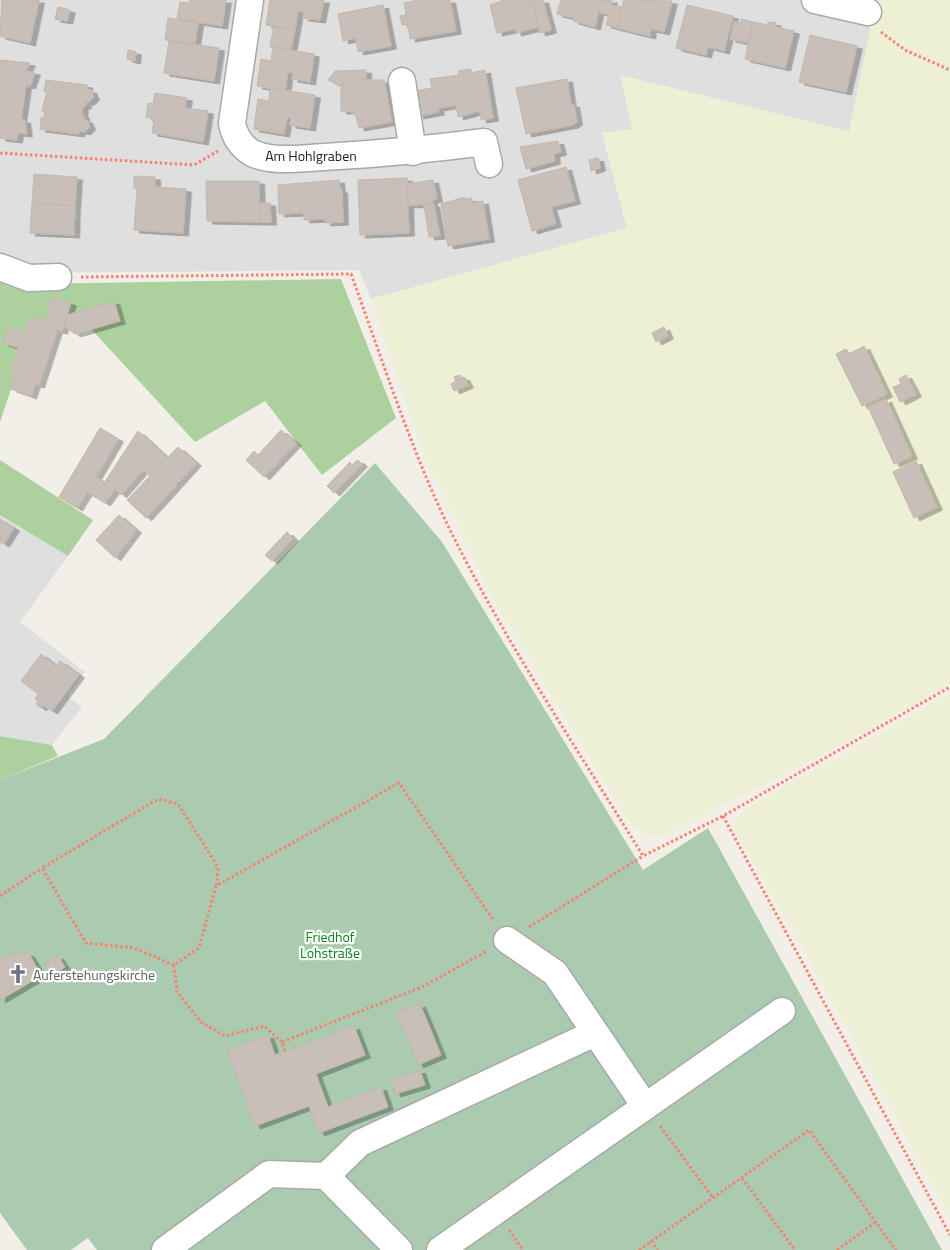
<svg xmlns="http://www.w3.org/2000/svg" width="950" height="1250" viewBox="0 0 950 1250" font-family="'Titillium Web',sans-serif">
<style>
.residential{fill:#e0dfdf}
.farmland{fill:#eef0d5}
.forest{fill:#add19e}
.cemetery{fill:#aacbaf}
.building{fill:#c7bfb8;stroke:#c4b6ab;filter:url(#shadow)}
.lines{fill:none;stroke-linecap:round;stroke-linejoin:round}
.minor-casing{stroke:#a9a9a9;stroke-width:29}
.path{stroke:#fa8072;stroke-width:3;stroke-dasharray:2.5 2.5;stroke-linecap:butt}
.minor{stroke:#fff;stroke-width:26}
.labels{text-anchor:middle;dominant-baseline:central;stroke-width:4.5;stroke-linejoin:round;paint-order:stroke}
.street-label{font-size:14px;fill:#222;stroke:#fff}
.park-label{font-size:14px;fill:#0c8416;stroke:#fff}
.worship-label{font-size:14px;fill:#5b616d;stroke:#fff;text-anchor:start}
</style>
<defs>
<filter id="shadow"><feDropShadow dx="5.5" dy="3" stdDeviation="0" flood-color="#0004"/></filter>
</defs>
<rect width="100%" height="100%" fill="#f2efe9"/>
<!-- residential -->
<g class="residential">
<path d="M0 0H878L875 5 850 132 664 86 632 129 602 133 627 228 371 299 359 270 30 273 0 262Z"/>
<path d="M0 515 68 556 20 622 85 672 67 696 82 707 52 745 0 736Z"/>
</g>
<!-- farmland -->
<g class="farmland">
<path d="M878 0H950V684L817 758 661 837 648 835 630 824 497 606 422 450 371 299 627 228 602 133 632 129 620 75 849 132 875 5Z"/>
<path d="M950 694V1217L806 953 735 831 736 820 743 810Z"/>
</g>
<!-- forest -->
<g class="forest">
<path d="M0 274 27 284 341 279 396 418 322 475 265 401 195 442 91 329 67 315 71 303 53 297 45 321 30 316 24 333 8 327 3 343 18 348 10 376 15 377 0 422Z"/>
<path d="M0 460 93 520 68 556 0 515Z"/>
<path d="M0 736 52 745 58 756 0 780Z"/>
</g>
<!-- cemetery -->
<path class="cemetery" d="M375 463 442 542 643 870 708 828 942 1250H97L88 1238 71 1250H27L0 1213V780L104 739Z"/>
<!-- building -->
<g class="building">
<path d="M2 0H39L30 43 0 36Z"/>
<path d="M190 0H226L222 26 177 19 180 2 189 3Z"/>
<path d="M270 0H324L320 20 303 18 304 12 298 11 295 29 266 25Z"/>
<path d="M418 0H450L456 31 410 39 408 24 402 25 400 16 406 15 404 3Z"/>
<path d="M504 0H532L539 27 516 33 515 29 497 33 490 5Z"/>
<path d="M543 0 551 30 540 33 533 1Z"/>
<path d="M561 0H601L595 27 573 21 574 18 557 14Z"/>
<path d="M601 0H612L611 5 622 7 617 28 606 25 609 15 598 12Z"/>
<path d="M624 0 672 1 664 32 651 29 650 36 617 28Z"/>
<path d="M383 5 391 46 358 52 356 38 343 41 338 14Z"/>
<path d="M687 5 733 16 724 51 708 47 706 55 676 48Z"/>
<path d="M58 7 70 10 67 21 55 19Z"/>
<path d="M168 18 198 23 195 44 165 40Z"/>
<path d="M741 19 753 22 748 43 730 39 734 22 741 23Z"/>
<path d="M753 22 768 25V22L776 23 775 27 794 31 785 68 745 59Z"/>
<path d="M274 26 295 29 291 50 270 47Z"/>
<path d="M810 35 857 46 846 92 799 82Z"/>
<path d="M169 41 219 48 214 81 164 73Z"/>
<path d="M273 47 314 54 310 82 292 79 293 73 288 72 285 91 257 86 261 59 271 61Z"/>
<path d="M128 50 136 52 135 61 127 59Z"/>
<path d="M0 60 30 63 26 71 35 72 30 86 26 85 21 120H25L27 134 18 133 17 140 0 138Z"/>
<path d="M471 69V73L485 70 493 118 481 120 480 111 458 117 456 105 438 108 439 112 418 116 414 91 432 88 430 79 459 75 458 71Z"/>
<path d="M366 70V80H346L341 86 328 80 335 71Z"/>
<path d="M567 79 571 105 574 104 577 122 573 125 526 134 516 88Z"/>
<path d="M46 80 87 85V90H91L94 97 89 102H86V106H83L82 115H84V120H87L90 127 85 132 80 131 79 134 40 129 41 117 44 118 45 111H42L47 92H44Z"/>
<path d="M346 80H384L392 122 359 128 355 114 349 111H341V86Z"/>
<path d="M270 88 315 95 310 128 290 125 291 118 287 117 284 134 254 129 258 99 269 101Z"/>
<path d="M155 93 187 98 185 108 208 111 203 142 152 133 154 119 146 117 148 103 153 104Z"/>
<path d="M558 141 561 152 554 154 555 161 526 169 520 147Z"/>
<path d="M598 158 600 168 591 171 589 160Z"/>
<path d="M566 167 575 201 551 207 556 224 532 231 518 180Z"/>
<path d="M34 174 77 177 75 206 32 203Z"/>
<path d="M134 176 155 177V187L186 189 183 233 134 230 137 189 134 188Z"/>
<path d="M407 178 409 233 360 235 358 180Z"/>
<path d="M339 180 340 190H342L343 222 325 223V219L304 220V213L279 214 278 185Z"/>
<path d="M433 180 437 199 432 200V204L408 205 407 184Z"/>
<path d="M206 181H259L260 222 207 221Z"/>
<path d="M465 197V199L471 198 472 203 483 201 489 239 448 246 441 204Z"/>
<path d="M32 203 75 206 74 235 30 233Z"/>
<path d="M259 203H270L271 222H260Z"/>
<path d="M434 204 440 236 429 237 424 205Z"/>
<path d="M53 297 71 303 62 331 57 330 39 385 35 384 31 396 11 389 15 377 10 376 18 348 3 343 8 327 24 333 30 316 45 321Z"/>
<path d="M114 301 120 321 75 334 64 325 67 315Z"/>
<path d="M664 327 668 336 656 342 652 333Z"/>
<path d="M864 346 887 394 862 406 836 354 846 349 849 354Z"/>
<path d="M460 375 462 378 464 377 468 385 454 391 451 384 456 381 454 377Z"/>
<path d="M906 375 916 394 900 402 893 387 901 384 899 379Z"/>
<path d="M886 399 912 456 894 464 868 407Z"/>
<path d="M100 428 118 439 96 477 104 482 95 497 87 492 77 508 59 497Z"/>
<path d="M281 430 296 443 264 477 246 460 254 451 258 455Z"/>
<path d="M138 431 167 458 178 447 196 463 146 518 127 500 150 476 143 470 121 495 115 489 105 503 95 497Z"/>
<path d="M358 460 362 464 334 493 327 486 350 462 352 465Z"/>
<path d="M916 461 937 507 914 518 893 472Z"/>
<path d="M119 515 136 530 115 558 96 540Z"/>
<path d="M0 519 14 528 4 544 0 542Z"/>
<path d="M287 532 293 538 272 561 265 555Z"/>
<path d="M41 654 56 666 60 661 79 675 52 711 43 705 41 708 36 704 38 701 35 699 38 694 21 681Z"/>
<path d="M18 952 29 954 37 968 34 980 0 1000V959L6 955 7 958Z"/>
<path d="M58 956 65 967 51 976 44 964Z"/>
<path d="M420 1004 441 1055 418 1065 396 1013Z"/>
<path d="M354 1026 365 1055 316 1074 328 1107 381 1087 388 1107 319 1133 309 1106 255 1126 227 1050 268 1035 275 1055Z"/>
<path d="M420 1070 425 1085 395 1094 391 1079Z"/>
</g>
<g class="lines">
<!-- minor casing -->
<g class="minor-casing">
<g id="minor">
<path d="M250 0 232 123C234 135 241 146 252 153 272 163 303 158 324 157 378 154 431 149 484 142L489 164"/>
<path d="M815 0 868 12"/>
<path d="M402 81 413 152"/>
<path d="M0 267 29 278 58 277"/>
<path d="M507 940 555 973 645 1106"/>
<path d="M326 1176 360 1143 595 1033"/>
<path d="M165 1250 269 1174 326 1176 399 1250"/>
<path d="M440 1250 782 1011"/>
</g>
</g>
<!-- path -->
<g class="path">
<path d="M881 32 905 50 950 70"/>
<path d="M0 153 194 165 218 151"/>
<path d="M81 277 351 274C383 361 411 451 452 534 508 646 578 750 643 856L723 816 950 687"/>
<path d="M723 816 950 1235"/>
<path d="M0 896 42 868"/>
<path d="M529 927 643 856"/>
<path d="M174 965 134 948 86 943 42 868 158 799 178 804 218 867 217 885"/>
<path d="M282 1042 264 1026 225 1036 201 1022 177 992 174 965 199 948 216 886 399 783 494 921"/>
<path d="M285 1051 282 1042 422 987 487 951"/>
<path d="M660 1126 713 1198"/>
<path d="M742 1178 795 1250"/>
<path d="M509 1230 523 1250"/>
<path d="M651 1241 658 1250"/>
<path d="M639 1250 809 1130 896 1250"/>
<path d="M837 1250 876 1222"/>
</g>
<!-- minor -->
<use href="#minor" class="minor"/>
</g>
<!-- icons -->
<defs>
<g id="church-bare" transform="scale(1.5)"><path d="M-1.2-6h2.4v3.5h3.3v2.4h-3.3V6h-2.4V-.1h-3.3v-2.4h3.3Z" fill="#6b7280" stroke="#fff" stroke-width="2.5" paint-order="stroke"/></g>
</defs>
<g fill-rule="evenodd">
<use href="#church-bare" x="18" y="974"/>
</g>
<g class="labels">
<!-- street labels -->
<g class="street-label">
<text x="311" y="155">Am Hohlgraben</text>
</g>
<!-- park labels -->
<g class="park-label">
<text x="330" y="936">Friedhof<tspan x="330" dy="16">Lohstraße</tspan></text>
</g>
<!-- worship labels -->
<g class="worship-label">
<text x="33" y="974">Auferstehungskirche</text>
</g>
</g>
</svg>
